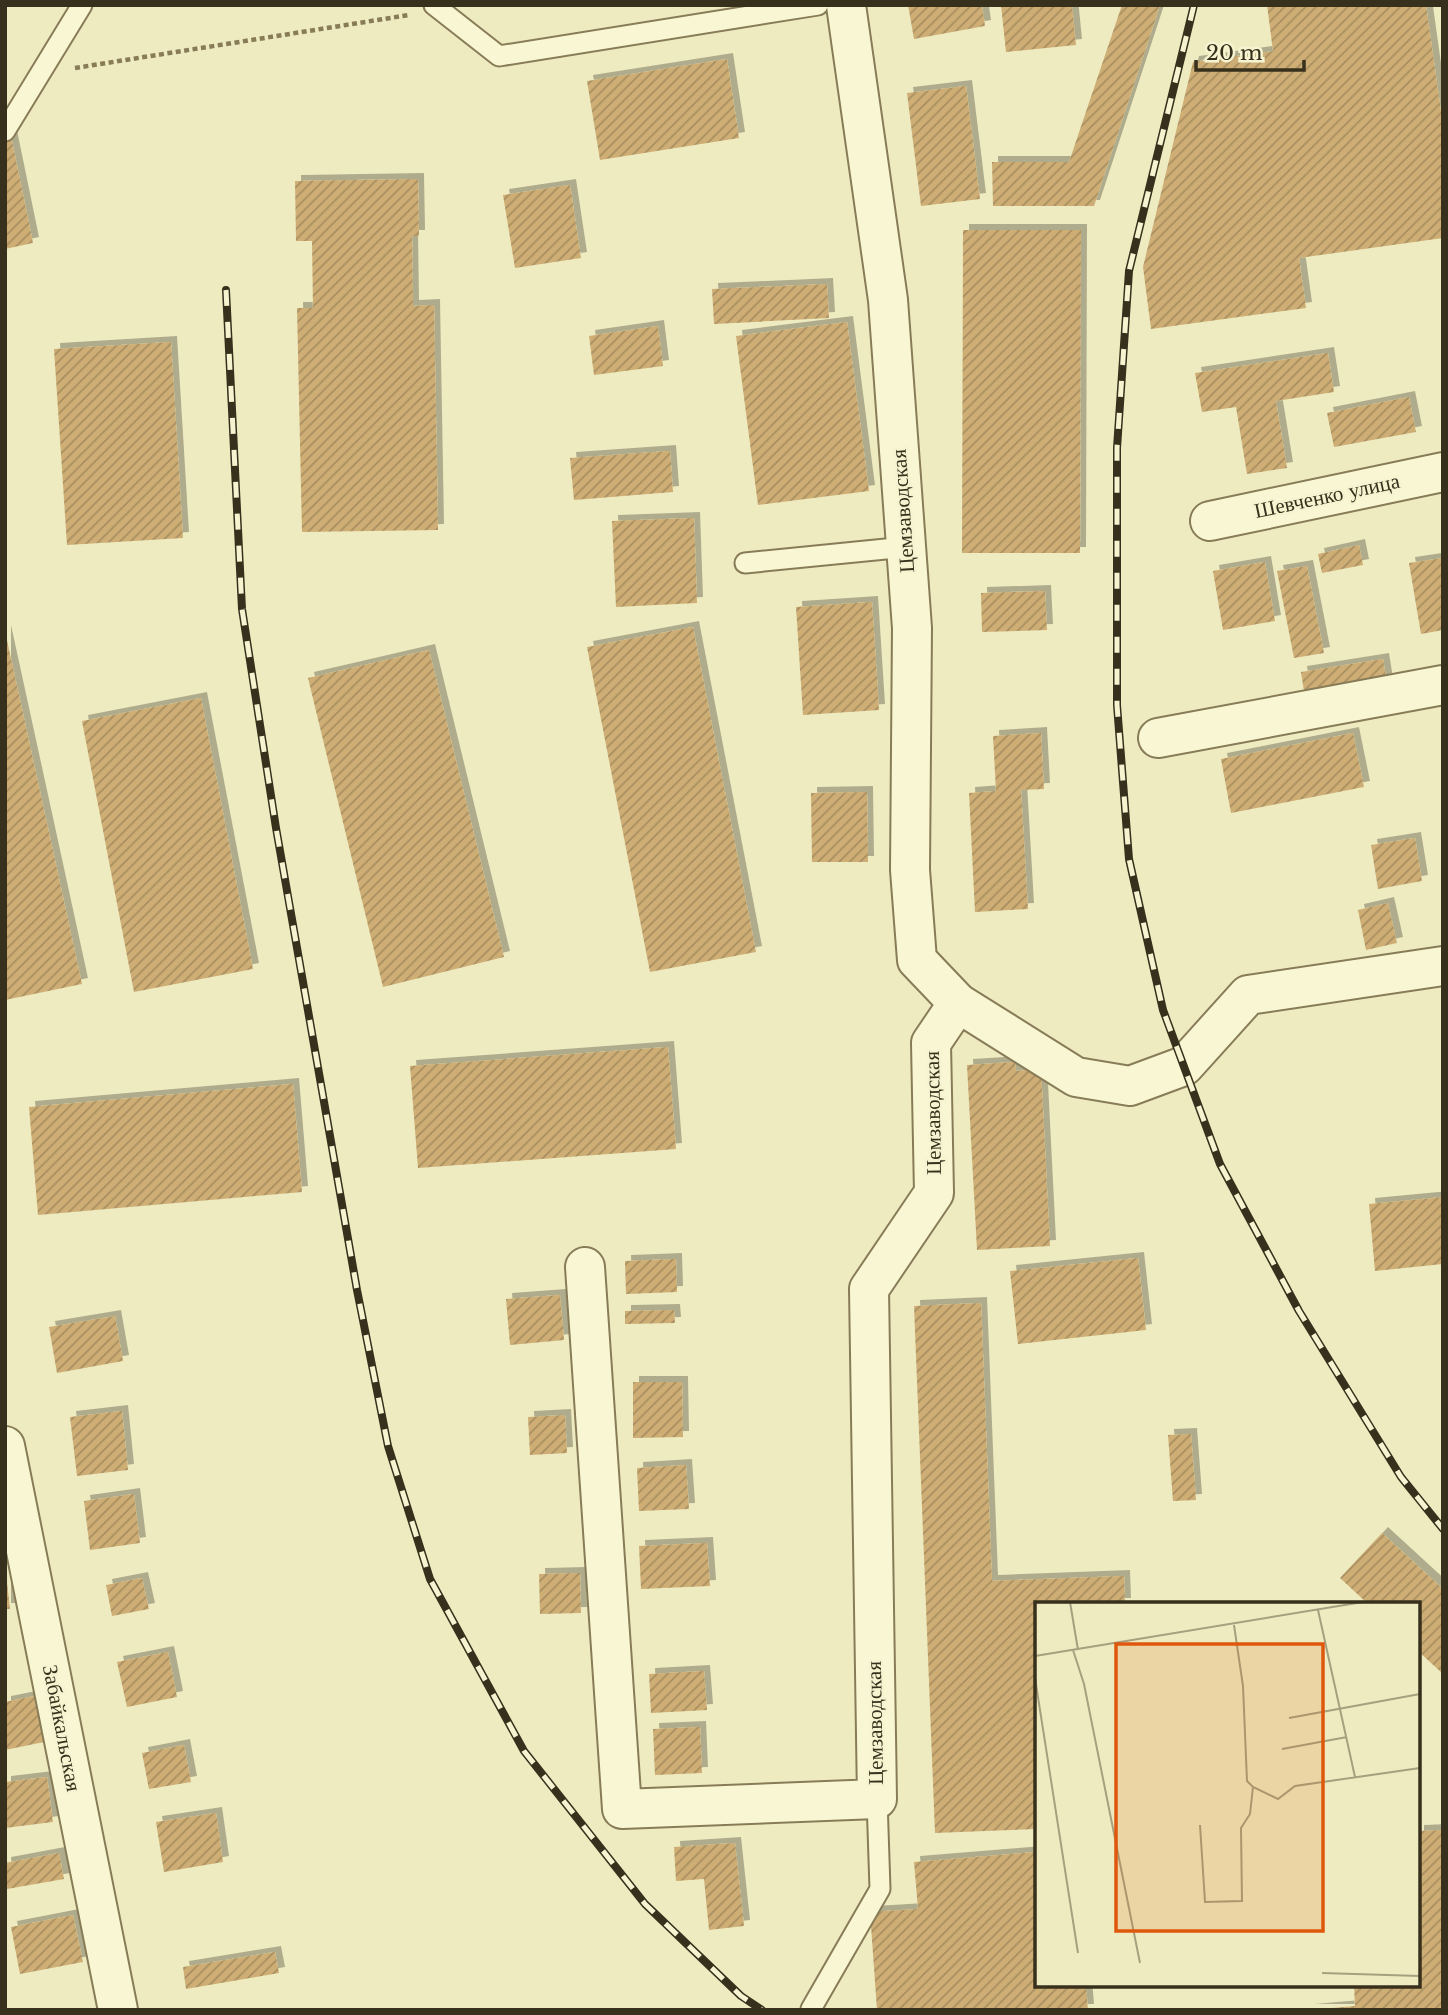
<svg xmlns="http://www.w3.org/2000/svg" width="1448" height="2015" viewBox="0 0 1448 2015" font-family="'Libre Baskerville',serif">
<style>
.building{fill:url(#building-hatch);filter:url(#shadow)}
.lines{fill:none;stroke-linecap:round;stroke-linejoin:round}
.lane-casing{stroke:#887c58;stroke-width:23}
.street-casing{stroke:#887c58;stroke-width:42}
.path{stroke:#887c58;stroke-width:4.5;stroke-dasharray:5 3.5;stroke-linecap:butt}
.lane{stroke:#f9f7d3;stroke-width:19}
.street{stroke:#f9f7d3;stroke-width:38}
.rail-casing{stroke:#37301c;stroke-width:8}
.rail{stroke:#f6f4d0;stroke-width:5;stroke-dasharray:16;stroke-linecap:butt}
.labels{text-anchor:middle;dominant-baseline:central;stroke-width:5;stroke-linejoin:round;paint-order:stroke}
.street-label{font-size:21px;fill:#37301c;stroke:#f6f4d0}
.inset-road{fill:none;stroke:#a5a07e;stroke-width:2}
.view{fill:#df570d;fill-opacity:0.15;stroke:#df570d;stroke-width:3.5}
.inset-edge{fill:none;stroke:#37301c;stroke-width:3.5}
</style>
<defs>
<pattern id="building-hatch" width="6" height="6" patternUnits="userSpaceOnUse" patternTransform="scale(1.75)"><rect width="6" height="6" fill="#ceae75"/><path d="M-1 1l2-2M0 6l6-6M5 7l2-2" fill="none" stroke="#a88e5f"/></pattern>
<filter id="shadow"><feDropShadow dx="6" dy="-6" stdDeviation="0" flood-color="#0004"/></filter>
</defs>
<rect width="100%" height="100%" fill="#efebc0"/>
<!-- building -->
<g class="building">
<path d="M908 5H982L985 26 914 39Z"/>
<path d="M1001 5H1072L1076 45 1006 52Z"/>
<path d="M1122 5H1160L1094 206H993L992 162H1069Z"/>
<path d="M1267 5H1426L1443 126V238L1299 258 1306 308 1151 329 1143 267 1193 62 1273 51Z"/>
<path d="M727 59 739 138 600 160 587 81Z"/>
<path d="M966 86 980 199 921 206 907 93Z"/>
<path d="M6 112 33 243 5 249V113Z"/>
<path d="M418 179 419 236H412L413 306 434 305 438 530 302 532 297 308H313L312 241H296L295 181Z"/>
<path d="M570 185 581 258 515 268 503 195Z"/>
<path d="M963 230H1081L1080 553H962Z"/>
<path d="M827 284 829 318 714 324 712 289Z"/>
<path d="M847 322 869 491 758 505 736 336Z"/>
<path d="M658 326 663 366 594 375 589 336Z"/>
<path d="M171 342 183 538 67 545 54 349Z"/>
<path d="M1328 353 1334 392 1276 401 1287 468 1247 474 1236 407 1202 412 1195 373Z"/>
<path d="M1409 397 1416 432 1334 447 1327 413Z"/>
<path d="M670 451 673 492 574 500 570 458Z"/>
<path d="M694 518 697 603 616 607 612 521Z"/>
<path d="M1359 545 1363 565 1322 573 1318 554Z"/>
<path d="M1443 558V630L1421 634 1409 563Z"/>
<path d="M1265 562 1275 621 1223 630 1213 571Z"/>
<path d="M1307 566 1324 653 1294 658 1277 571Z"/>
<path d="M1045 591 1047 630 982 632 981 593Z"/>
<path d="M872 602 879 710 803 715 796 607Z"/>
<path d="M693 627 756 952 650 972 587 647Z"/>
<path d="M5 631 82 984 5 1000Z"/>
<path d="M429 650 504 957 383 987 308 678Z"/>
<path d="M1383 659 1387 684 1305 698 1301 672Z"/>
<path d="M201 698 253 969 134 992 82 721Z"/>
<path d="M1041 733 1044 789 1021 790 1028 909 975 912 969 793 996 791 993 736Z"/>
<path d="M1353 733 1364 787 1231 813 1221 759Z"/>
<path d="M867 792 868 862H812L811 793Z"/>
<path d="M1415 838 1422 881 1378 889 1371 845Z"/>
<path d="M1388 903 1397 943 1366 950 1358 910Z"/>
<path d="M668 1047 676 1149 418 1168 410 1066Z"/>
<path d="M1015 1062 1016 1071 1041 1069 1050 1246 977 1250 967 1065Z"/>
<path d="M293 1084 302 1192 38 1215 29 1107Z"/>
<path d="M1443 1197V1264L1375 1271 1369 1204Z"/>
<path d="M1138 1258 1146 1330 1018 1344 1010 1271Z"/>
<path d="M676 1259 677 1292 626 1294 625 1261Z"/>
<path d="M560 1295 564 1340 510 1345 506 1299Z"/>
<path d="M981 1303 992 1581 1124 1576 1125 1604H1037V1829L935 1833 914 1306Z"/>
<path d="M674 1310 675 1323 625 1324V1311Z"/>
<path d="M115 1316 123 1361 57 1373 49 1327Z"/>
<path d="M633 1382H682L683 1437 633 1438Z"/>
<path d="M122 1411 128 1470 77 1476 70 1417Z"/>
<path d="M565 1415 567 1453 530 1455 528 1417Z"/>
<path d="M1191 1434 1196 1500 1173 1501 1168 1435Z"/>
<path d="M686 1465 689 1509 639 1511 637 1468Z"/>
<path d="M134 1494 140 1543 90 1550 84 1501Z"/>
<path d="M1382 1533 1443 1589V1674L1418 1651V1604H1368L1340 1578Z"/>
<path d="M707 1543 710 1586 641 1589 639 1546Z"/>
<path d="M580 1573 581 1613 540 1614 539 1574Z"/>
<path d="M142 1578 149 1609 112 1616 106 1585Z"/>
<path d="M7 1582 10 1609H5V1583Z"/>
<path d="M168 1652 177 1697 127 1707 117 1662Z"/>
<path d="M704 1671 707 1710 651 1713 649 1674Z"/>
<path d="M35 1696 44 1742 5 1750V1702Z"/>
<path d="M700 1727 702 1773 655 1775 653 1729Z"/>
<path d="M184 1745 191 1782 149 1789 142 1753Z"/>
<path d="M47 1777 53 1822 5 1828V1782Z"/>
<path d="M216 1813 223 1862 164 1872 156 1822Z"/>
<path d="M1443 1830V2010H1308L1355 2006 1354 1985H1418V1831Z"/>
<path d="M735 1843 744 1926 709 1930 704 1879 676 1881 674 1847Z"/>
<path d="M1037 1852V1985H1086L1088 2010H877L870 1912 918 1909 914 1862Z"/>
<path d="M59 1853 64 1879 7 1889 5 1863Z"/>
<path d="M73 1915 83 1962 20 1974 11 1927Z"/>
<path d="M275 1952 279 1973 186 1989 183 1967Z"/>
</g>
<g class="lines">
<!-- lane casing -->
<g class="lane-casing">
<g id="lane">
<path d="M434 5 499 56 818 5"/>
<path d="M5 131 82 5"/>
<path d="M745 563 906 547"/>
<path d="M811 2009 880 1889 877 1799"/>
</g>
</g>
<!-- street casing -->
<g class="street-casing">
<g id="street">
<path d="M846 5 888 300 912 628 910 870 917 960 958 1003 1076 1077 1130 1086 1184 1066 1248 995 1443 966"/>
<path d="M1210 521 1443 472"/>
<path d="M1158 738 1443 685"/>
<path d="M585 1267 622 1809 877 1799 869 1289 934 1193 931 1043 958 1003"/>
<path d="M5 1446 118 2010"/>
</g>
</g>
<!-- path -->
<path class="path" d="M75 68 409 15"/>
<!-- lane -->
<use href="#lane" class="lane"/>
<!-- street -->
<use href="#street" class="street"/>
<!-- rail casing -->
<g class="rail-casing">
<g id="rail">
<path d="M1194 5 1129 271 1117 448V705L1129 859 1163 1010 1220 1164 1299 1311 1401 1477 1443 1529"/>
<path d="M226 290 242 609 276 828 357 1290 388 1446 430 1579 524 1751 645 1904 741 1996 762 2010"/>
</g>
</g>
<!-- rail -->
<use href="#rail" class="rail"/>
</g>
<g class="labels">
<!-- street labels -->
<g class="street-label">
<text transform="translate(1327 496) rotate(-12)">Шевченко улица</text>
<text transform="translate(903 511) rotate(-94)">Цемзаводская</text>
<text transform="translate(933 1113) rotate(-91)">Цемзаводская</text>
<text transform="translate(875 1723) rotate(-91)">Цемзаводская</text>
<text transform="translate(62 1728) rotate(79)">Забайкальская</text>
</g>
</g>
<!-- overview -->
<g transform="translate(1035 1602)">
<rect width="385" height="385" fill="#efebc0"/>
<path class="inset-road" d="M35 0 43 48M283 8 320 175M199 23 208 84 212 179 218 185 243 197 260 184 385 166M38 48 49 82 105 361M0 54 328 0M0 76 43 351M254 116 385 92M247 147 312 135M165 223 170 300 207 299 206 226 215 212 218 185M287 371 385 374"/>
<path class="view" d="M81 42H288V329H81Z"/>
<rect width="385" height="385" class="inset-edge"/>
</g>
<!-- border -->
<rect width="1448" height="2015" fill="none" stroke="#37301c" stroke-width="14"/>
<!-- scale -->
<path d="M1196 60v10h108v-10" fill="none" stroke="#37301c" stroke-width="3.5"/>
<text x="1206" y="60" font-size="21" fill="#37301c" stroke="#f6f4d0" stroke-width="5" paint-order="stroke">20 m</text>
</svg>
